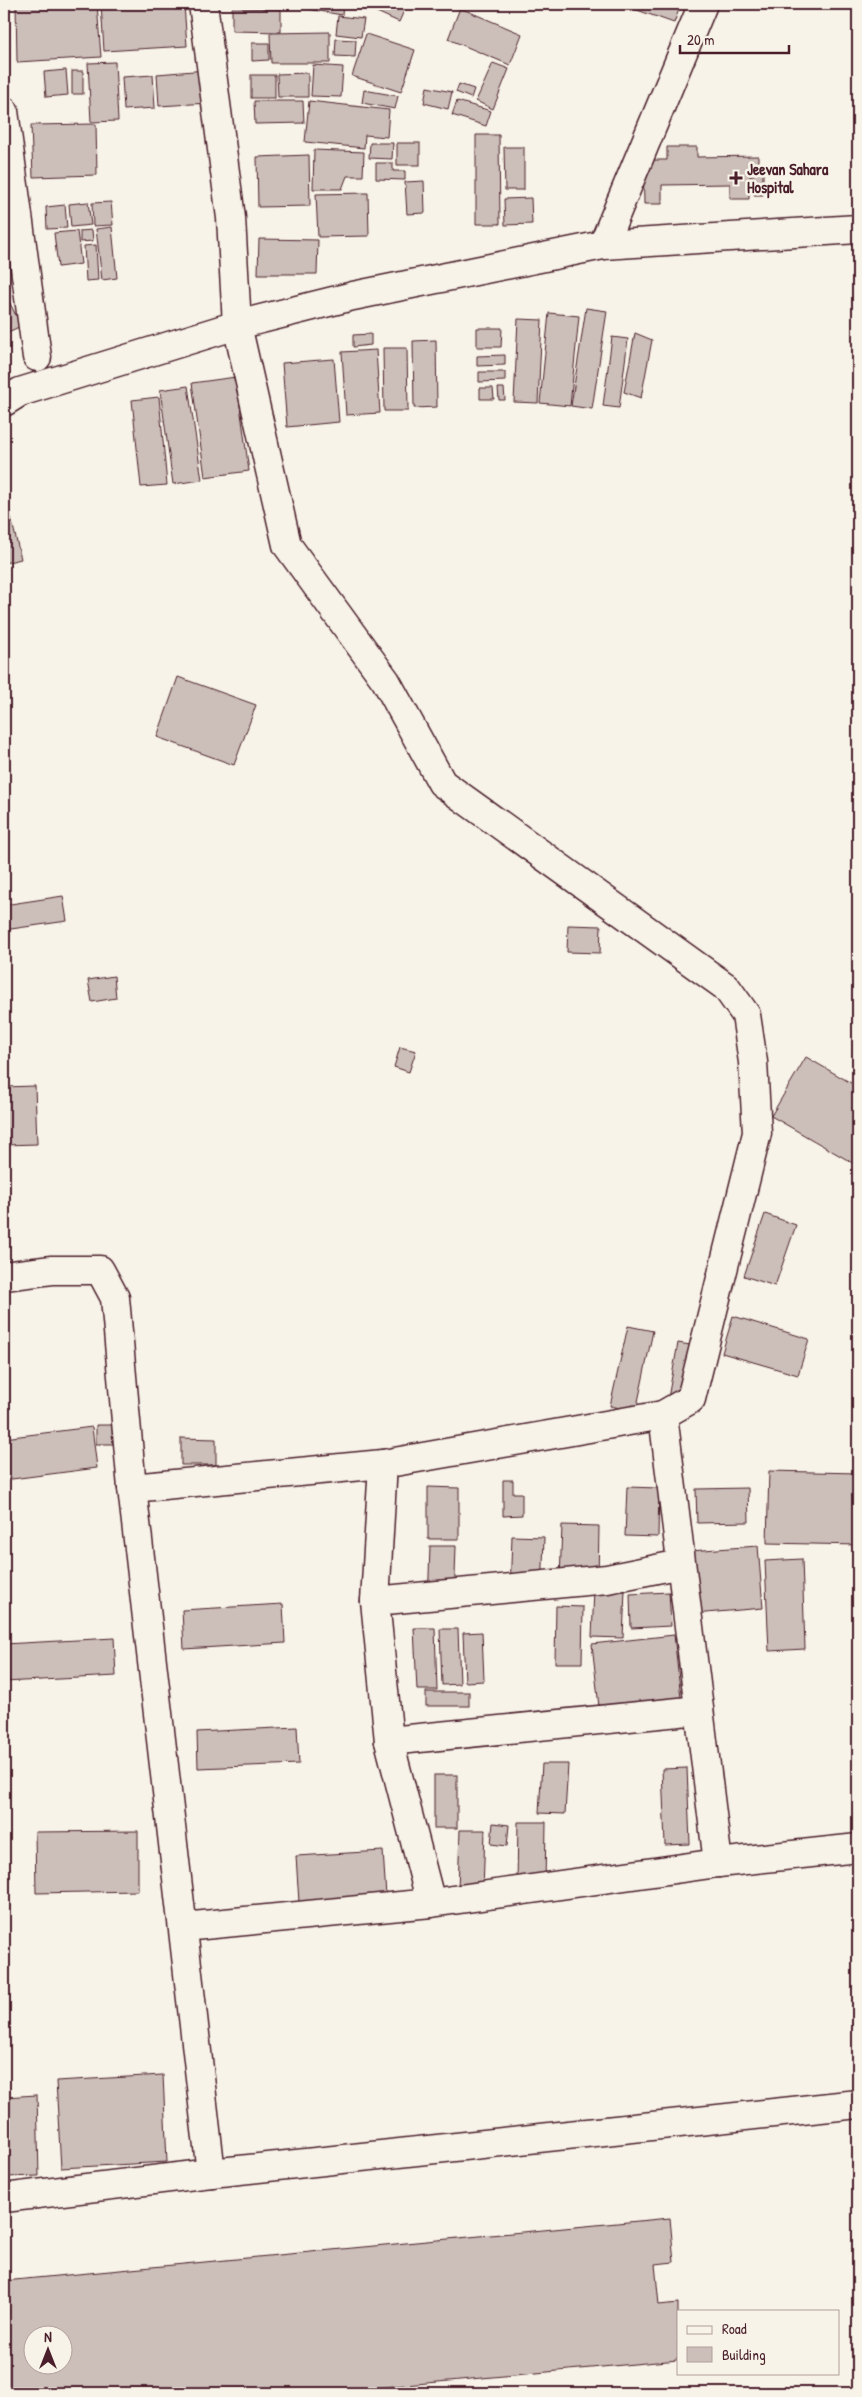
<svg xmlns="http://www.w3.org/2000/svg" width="862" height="2397" viewBox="0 0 862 2397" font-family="'Patrick Hand',sans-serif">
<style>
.building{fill:#ccbfb9;stroke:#4a1f2b;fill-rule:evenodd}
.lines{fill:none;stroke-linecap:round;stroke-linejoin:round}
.minor-casing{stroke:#4a1f2b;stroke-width:31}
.minor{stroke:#f7f3e8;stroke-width:28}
.poi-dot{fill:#4a1f2b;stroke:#f7f3e8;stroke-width:2}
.labels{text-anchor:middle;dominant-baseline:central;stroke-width:5;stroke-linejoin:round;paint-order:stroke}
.poi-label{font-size:16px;font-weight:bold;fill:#4a1f2b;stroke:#f7f3e8;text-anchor:start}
</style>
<rect width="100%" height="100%" fill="#f7f3e8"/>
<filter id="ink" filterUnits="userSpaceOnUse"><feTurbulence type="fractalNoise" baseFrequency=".02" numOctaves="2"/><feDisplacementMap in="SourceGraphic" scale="10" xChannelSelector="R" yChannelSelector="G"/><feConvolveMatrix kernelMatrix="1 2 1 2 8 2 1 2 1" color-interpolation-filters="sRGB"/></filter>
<g filter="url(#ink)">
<!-- building -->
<g class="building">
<path d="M16 4H97L101 57 17 62Z"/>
<path d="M101 4H184L187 46 104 51Z"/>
<path d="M280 4H343L342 15Z"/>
<path d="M359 4H407L399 22Z"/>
<path d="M620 4H681L674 23Z"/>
<path d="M232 8 281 9V32L232 31Z"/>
<path d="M460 8 522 34 510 65 448 39Z"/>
<path d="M338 16 364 19 361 37 336 34Z"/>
<path d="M330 32V63H271L270 33Z"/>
<path d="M366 34 415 50 401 92 352 76Z"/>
<path d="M336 39 356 40 355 57 335 56Z"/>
<path d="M252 43H269V60L252 61Z"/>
<path d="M115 62 118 121 91 122 88 63Z"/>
<path d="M493 63 509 69 493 109 476 101Z"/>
<path d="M313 65 343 67 341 97 311 96Z"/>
<path d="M66 70 68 95 46 97 44 72Z"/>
<path d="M206 70 208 103 159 106 157 74Z"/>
<rect x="72" y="71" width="11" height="23"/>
<path d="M308 73V97H278L277 74Z"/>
<path d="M153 75 155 108 124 110 122 77Z"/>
<rect x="251" y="75" width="24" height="23"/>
<path d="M459 84 474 89 471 98 456 92Z"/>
<path d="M427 87 452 92 448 109 424 103Z"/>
<path d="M364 90 398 96 395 109 362 103Z"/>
<path d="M254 101H303L304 123 255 124Z"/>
<path d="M309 101 389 110 387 137 365 135 364 148 305 142Z"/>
<path d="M457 101 491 111 486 126 452 115Z"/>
<path d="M96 124 97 175 33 177 31 125Z"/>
<path d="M476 135H499L500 224H476Z"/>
<path d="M370 143H393L392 159 369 158Z"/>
<rect x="397" y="143" width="23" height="22"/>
<path d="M504 147H524V190H505Z"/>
<path d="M667 147H697V157L758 156V170H763V195H754V176L749 177V199H730V184L662 185V204H644L643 160H667Z"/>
<path d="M314 150 364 152 363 176H347L342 189H313Z"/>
<path d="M309 155 310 206 258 207 257 157Z"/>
<path d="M376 163H393V171H405V180L376 179Z"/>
<path d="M424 181 425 213 407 214 405 182Z"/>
<path d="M368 193 369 236 318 237 316 194Z"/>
<path d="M531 198 532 224 505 225 504 199Z"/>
<path d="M88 202 91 225 71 227 69 204Z"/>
<path d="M111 202 113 225 93 226 92 203Z"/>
<path d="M65 205 67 228 47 229 46 207Z"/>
<path d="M112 227 117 278 102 280 96 229Z"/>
<path d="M92 230 93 241 80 242V231Z"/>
<path d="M77 231 81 264 58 267 54 233Z"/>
<path d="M259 239 318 240 317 274H258Z"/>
<path d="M96 245 98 280 86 281 84 246Z"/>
<path d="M4 291 21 326 4 334Z"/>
<path d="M586 308 607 311 592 409 571 406Z"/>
<path d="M549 313 579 316 570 406 540 403Z"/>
<path d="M518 319 542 320 538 403 514 402Z"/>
<path d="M477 328H502L501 347H477Z"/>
<path d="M635 333 652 340 641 398 624 392Z"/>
<path d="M371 334V345L353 347V335Z"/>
<path d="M612 337 628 339 619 408 603 406Z"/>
<path d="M436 340 437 407 414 408 413 341Z"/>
<path d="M383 348H407L408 411H384Z"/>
<path d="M376 350 380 413 346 415 342 352Z"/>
<path d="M505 355V365L477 366V356Z"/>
<path d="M334 359 339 422 287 427 282 363Z"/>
<path d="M479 372H505V381L479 382Z"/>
<path d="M236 377 249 471 205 477 192 383Z"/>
<path d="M188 386 202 480 173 484 160 390Z"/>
<path d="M480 388H493L494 399H480Z"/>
<path d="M498 388H504L505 400H499Z"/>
<path d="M159 397 167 485 141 487 132 400Z"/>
<path d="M4 489 21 559 4 563Z"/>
<path d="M178 677 256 705 234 765 157 737Z"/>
<path d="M63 896 67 921 4 930V905Z"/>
<path d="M568 925 601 926 600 953 567 952Z"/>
<path d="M114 976 116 998 92 1002 88 980Z"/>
<path d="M400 1047 416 1051 409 1072 394 1067Z"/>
<path d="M806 1057 858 1087V1166L771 1116Z"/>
<path d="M35 1086 37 1144 4 1145V1087Z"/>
<path d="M765 1214 796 1225 775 1286 744 1276Z"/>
<path d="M733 1316 809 1339 798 1375 722 1353Z"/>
<path d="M628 1326 653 1331 636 1411 610 1406Z"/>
<path d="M678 1343 696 1346 686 1401 668 1398Z"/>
<path d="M96 1425H112L113 1444H96Z"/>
<path d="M92 1427 97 1468 4 1480V1438Z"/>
<path d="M181 1438 216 1439V1465H181Z"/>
<path d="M769 1471 858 1473V1545L767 1543Z"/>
<path d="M503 1480H513V1493H522V1515L503 1516Z"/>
<path d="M428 1487 459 1488V1539H428Z"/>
<path d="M627 1487 659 1488 658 1537 625 1536Z"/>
<path d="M748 1488 749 1522 697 1523 696 1489Z"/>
<path d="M562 1525 599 1526 598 1582 560 1580Z"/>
<path d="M512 1536 544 1537 542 1595 510 1594Z"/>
<path d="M430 1546H456L454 1606H428Z"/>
<path d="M758 1546 763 1608 694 1614 690 1551Z"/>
<path d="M802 1559 805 1649 769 1651 765 1561Z"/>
<path d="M594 1589 625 1590 623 1638 592 1637Z"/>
<path d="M669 1592 671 1626 631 1628 630 1594Z"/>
<path d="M283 1604 285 1643 184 1649 182 1610Z"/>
<path d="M556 1606 583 1607 582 1663H555Z"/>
<path d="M414 1628H435L437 1690H417Z"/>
<path d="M440 1629H458L460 1684 442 1685Z"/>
<path d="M482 1632 484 1681 465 1682 463 1633Z"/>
<path d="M674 1635 681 1698 599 1707 592 1644Z"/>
<path d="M114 1638 116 1676 4 1682V1644Z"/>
<rect x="426" y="1692" width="43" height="14"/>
<path d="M297 1727 299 1764 198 1768 197 1732Z"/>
<path d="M542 1764H568L565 1814 539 1813Z"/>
<path d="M687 1768 690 1844 665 1845 662 1769Z"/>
<rect x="434" y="1775" width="23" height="53"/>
<path d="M518 1822H546L545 1887 517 1886Z"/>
<path d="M493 1823 509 1825 507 1846 491 1844Z"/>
<path d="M460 1830H485L483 1892 458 1891Z"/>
<path d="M138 1831V1891L36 1893 35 1832Z"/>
<path d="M383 1851 386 1896 299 1902 296 1856Z"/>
<path d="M163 2075 167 2162 61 2168 56 2081Z"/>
<path d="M37 2095 39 2176 4 2177V2097Z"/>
<path d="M670 2218 674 2262 655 2264 659 2305 678 2303V2360L318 2393H4V2281ZM32 2334H62V2364H32Z"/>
</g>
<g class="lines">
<!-- minor casing -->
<g class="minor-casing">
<g id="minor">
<path d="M4 111 37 357"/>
<path d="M603 245 703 4"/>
<path d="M4 402 20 392 237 325 353 296 603 245 858 229"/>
<path d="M4 1276 52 1270H100L115 1298 132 1488 211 2173"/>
<path d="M663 1415 718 1863"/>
<path d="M383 1464 375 1601 389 1741 431 1903"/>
<path d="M132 1488 383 1464 663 1415 691 1399 757 1133 753 1062 746 1015 726 987 442 783 386 681 287 545 237 325 231 218 203 4"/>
<path d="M375 1601 607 1579 681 1564"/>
<path d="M389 1741 699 1710"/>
<path d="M183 1927 431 1903 718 1863 858 1848"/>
<path d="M4 2198 211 2173 858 2104"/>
</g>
</g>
<!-- minor -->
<use href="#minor" class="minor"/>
</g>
</g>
<!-- markers -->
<path class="poi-dot" d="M733.5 170.5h5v5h5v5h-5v5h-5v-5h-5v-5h5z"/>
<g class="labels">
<!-- poi labels -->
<g class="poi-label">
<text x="747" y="169">Jeevan Sahara<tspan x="747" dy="18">Hospital</tspan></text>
</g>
</g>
<!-- margin -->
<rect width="862" height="2397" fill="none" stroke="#f7f3e8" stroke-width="20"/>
<rect x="10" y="10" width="842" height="2377" fill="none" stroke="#4a1f2b" stroke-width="2" filter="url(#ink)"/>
<!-- legend -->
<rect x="677" y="2310" width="162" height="65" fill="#f7f3e8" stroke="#b29e9c"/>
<rect x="687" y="2326" width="25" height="8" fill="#f7f3e8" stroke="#b29e9c"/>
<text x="722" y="2334" font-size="15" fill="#4a1f2b">Road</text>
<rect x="687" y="2347" width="25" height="15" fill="#ccbfb9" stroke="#b29e9c"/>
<text x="722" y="2360" font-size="15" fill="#4a1f2b">Building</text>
<!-- north arrow -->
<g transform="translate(48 2350)"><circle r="24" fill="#f7f3e8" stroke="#b29e9c"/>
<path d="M0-4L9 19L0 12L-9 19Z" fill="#4a1f2b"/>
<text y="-8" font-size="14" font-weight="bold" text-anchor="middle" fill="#4a1f2b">N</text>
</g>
<!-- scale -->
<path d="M680 45v8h109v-8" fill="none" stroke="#4a1f2b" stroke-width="2.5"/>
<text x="687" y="45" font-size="15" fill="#4a1f2b" stroke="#f7f3e8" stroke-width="4" paint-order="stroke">20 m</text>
</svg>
